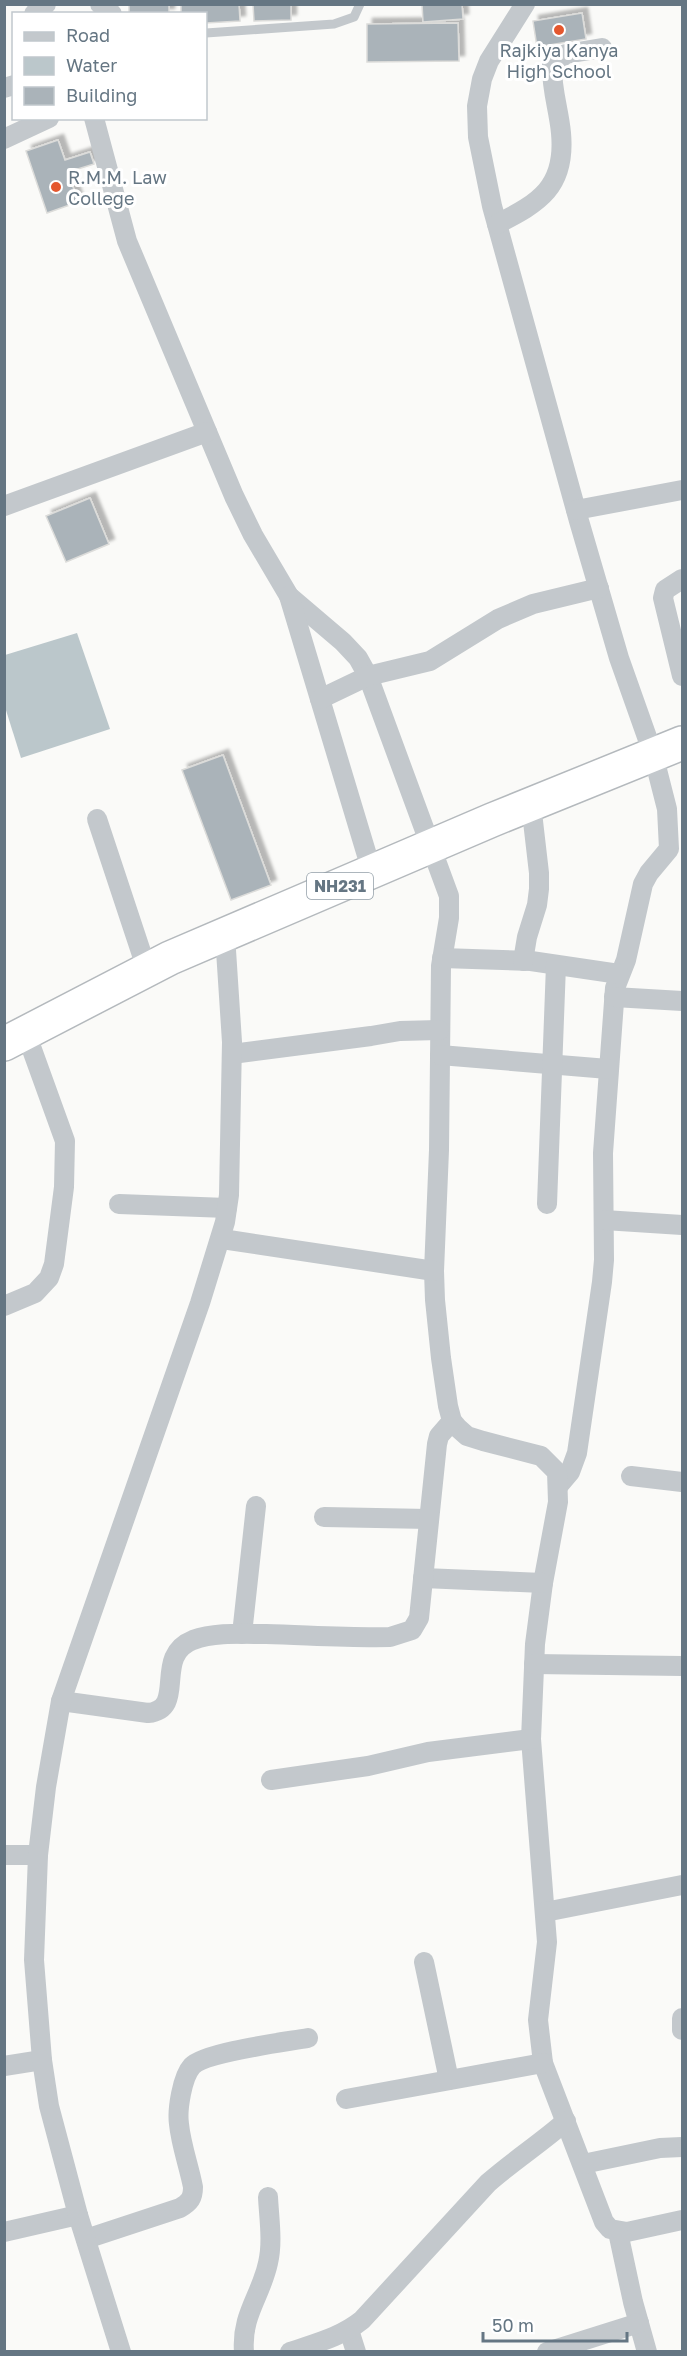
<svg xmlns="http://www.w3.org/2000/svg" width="687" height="2356" viewBox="0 0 687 2356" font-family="'Golos Text',sans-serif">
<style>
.water{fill:#bbc7cb}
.building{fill:#aab3b9;stroke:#dcdcda;stroke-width:1.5;filter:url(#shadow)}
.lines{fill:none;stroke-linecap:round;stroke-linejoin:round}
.highway-casing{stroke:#b4b9bd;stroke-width:36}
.lane{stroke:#c3c8cc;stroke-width:9}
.street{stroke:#c3c8cc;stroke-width:20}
.highway{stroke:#fff;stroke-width:33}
.poi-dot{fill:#e4572e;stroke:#fff;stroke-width:2}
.labels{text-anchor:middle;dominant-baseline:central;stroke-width:6;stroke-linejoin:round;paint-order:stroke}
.shield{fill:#fff;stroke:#939fa8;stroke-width:1.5}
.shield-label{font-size:16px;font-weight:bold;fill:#657683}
.poi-label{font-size:18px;fill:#657683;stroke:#fff}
</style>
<defs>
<filter id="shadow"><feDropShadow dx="5.5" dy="-5.5" stdDeviation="1.5" flood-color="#0004"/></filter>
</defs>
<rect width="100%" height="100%" fill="#fafaf8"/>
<!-- water -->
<path class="water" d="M77 633 110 729 21 758 5 707V655Z"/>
<!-- building -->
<g class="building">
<rect x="129" y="4" width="40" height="10"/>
<path d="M181 4H239L240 21 206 23V14H181Z"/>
<path d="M253 4H291V20L254 21Z"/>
<path d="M422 4H462L463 19 423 22Z"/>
<path d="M582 13 586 39 537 47 533 21Z"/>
<path d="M458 23 459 61 367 62V24Z"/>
<path d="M58 140 65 160 90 152 94 164 68 172 78 202 47 213 26 151Z"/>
<path d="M90 498 109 544 66 562 46 516Z"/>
<path d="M223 755 271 885 231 900 182 770Z"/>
</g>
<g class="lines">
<!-- highway casing -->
<g class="highway-casing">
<path id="highway" d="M4 1044 170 958 492 820 682 743"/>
</g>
<!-- lane -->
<path class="lane" d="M206 33 334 24 354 17 360 4"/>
<!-- street -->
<g class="street">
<path d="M100 4 112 14"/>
<path d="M525 4 489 61 482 79 477 106 478 137 492 206 579 521 619 658 653 754 667 809 669 849 649 873 643 884 626 960 615 988 603 1153 604 1260 602 1282 577 1453 570 1472 559 1485"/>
<path d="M34 14 46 4"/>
<path d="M4 88 14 85"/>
<path d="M94 118 127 241 234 496 253 535 289 596 343 642 358 658 368 676 449 896V918L441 966 439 1150 434 1271 435 1300 441 1358 448 1406 452 1421 458 1428 467 1436 483 1441 541 1456 557 1472 558 1502 543 1583 535 1644 531 1739 547 1942 538 2020 543 2063 604 2222 610 2229 627 2232 682 2220"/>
<path d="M4 139 49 118"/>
<path d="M497 224C539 203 566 187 561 133 559 110 551 88 552 64L566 54 602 48"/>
<path d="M4 506 207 432"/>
<path d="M576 510 682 490"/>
<path d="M682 579 665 590 663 598 682 676"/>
<path d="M289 596 372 872"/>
<path d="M320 699 368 676 430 661 498 619 533 604 599 588"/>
<path d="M97 819 147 970"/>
<path d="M442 958 531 961 619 974"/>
<path d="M523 961 527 937 537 905 539 889V873L531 804"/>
<path d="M614 997 682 1001"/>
<path d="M232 1054 371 1036 400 1031 439 1030"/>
<path d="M440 1055 608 1069"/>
<path d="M119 1204 227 1208"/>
<path d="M547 1204 556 965"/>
<path d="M604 1220 682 1225"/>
<path d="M222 1239 434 1271"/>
<path d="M4 1306 35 1293 49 1278 54 1264 64 1187 65 1141 26 1033"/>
<path d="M631 1476 682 1482"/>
<path d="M324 1517 429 1519"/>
<path d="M423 1578 543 1583"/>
<path d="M242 1634 256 1506"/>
<path d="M534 1664 682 1666"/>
<path d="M61 1701 148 1713C188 1709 152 1656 193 1640 215 1632 243 1634 266 1634 307 1635 349 1638 390 1637L412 1630 419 1618 437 1444 439 1436 452 1421"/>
<path d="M271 1780 368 1766 428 1752 531 1739"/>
<path d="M4 1855H38"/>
<path d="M545 1912 682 1885"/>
<path d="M424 1962 449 2080"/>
<path d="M682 2018V2030"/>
<path d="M4 2066 42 2060"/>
<path d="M346 2099 543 2063"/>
<path d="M583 2164 660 2148 682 2147"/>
<path d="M4 2232 78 2215"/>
<path d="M618 2232 633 2302 647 2352"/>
<path d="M86 2239 180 2208C190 2202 193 2198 193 2187 189 2166 181 2145 179 2124 177 2110 182 2077 192 2066 205 2052 286 2042 308 2038"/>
<path d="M349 2330 356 2352"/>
<path d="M121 2352 78 2215 49 2106 42 2060 34 1960 38 1855 46 1787 61 1701 200 1303 225 1222 229 1195 232 1042 225 935"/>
<path d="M244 2352C241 2315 261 2296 268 2263 273 2242 269 2218 268 2197"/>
<path d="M290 2352C316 2343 341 2337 362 2320L488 2183C513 2161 541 2143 566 2121"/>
<path d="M547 2352 639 2323"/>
</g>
<!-- highway -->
<use href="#highway" class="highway"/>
</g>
<!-- markers -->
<g class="poi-dot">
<circle cx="559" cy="30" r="6"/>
<circle cx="56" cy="187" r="6"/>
</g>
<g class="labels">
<!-- shield labels -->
<rect class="shield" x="307" y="873" width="66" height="26" rx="4.5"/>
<g class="shield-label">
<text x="340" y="886">NH231</text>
</g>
<!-- poi labels -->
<g class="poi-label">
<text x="559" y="50">Rajkiya Kanya<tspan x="559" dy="21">High School</tspan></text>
<text x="68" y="177" text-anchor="start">R.M.M. Law<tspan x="68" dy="21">College</tspan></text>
</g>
</g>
<!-- border -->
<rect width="687" height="2356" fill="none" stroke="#657683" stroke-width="12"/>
<!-- legend -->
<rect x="12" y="12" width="195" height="108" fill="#ffffff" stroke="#c1c8cd" stroke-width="1.5"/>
<rect x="24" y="32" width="30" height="9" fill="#c3c8cc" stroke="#c1c8cd" stroke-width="1.5"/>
<text x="66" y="42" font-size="18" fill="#657683">Road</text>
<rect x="24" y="57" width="30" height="18" fill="#bbc7cb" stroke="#c1c8cd" stroke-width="1.5"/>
<text x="66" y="72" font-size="18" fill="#657683">Water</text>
<rect x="24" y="87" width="30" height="18" fill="#aab3b9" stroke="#c1c8cd" stroke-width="1.5"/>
<text x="66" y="102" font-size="18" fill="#657683">Building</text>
<!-- scale -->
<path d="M483 2332v9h144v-9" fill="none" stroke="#657683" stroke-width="3"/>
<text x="492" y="2332" font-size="18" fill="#657683" stroke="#ffffff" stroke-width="4.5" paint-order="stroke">50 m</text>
</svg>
